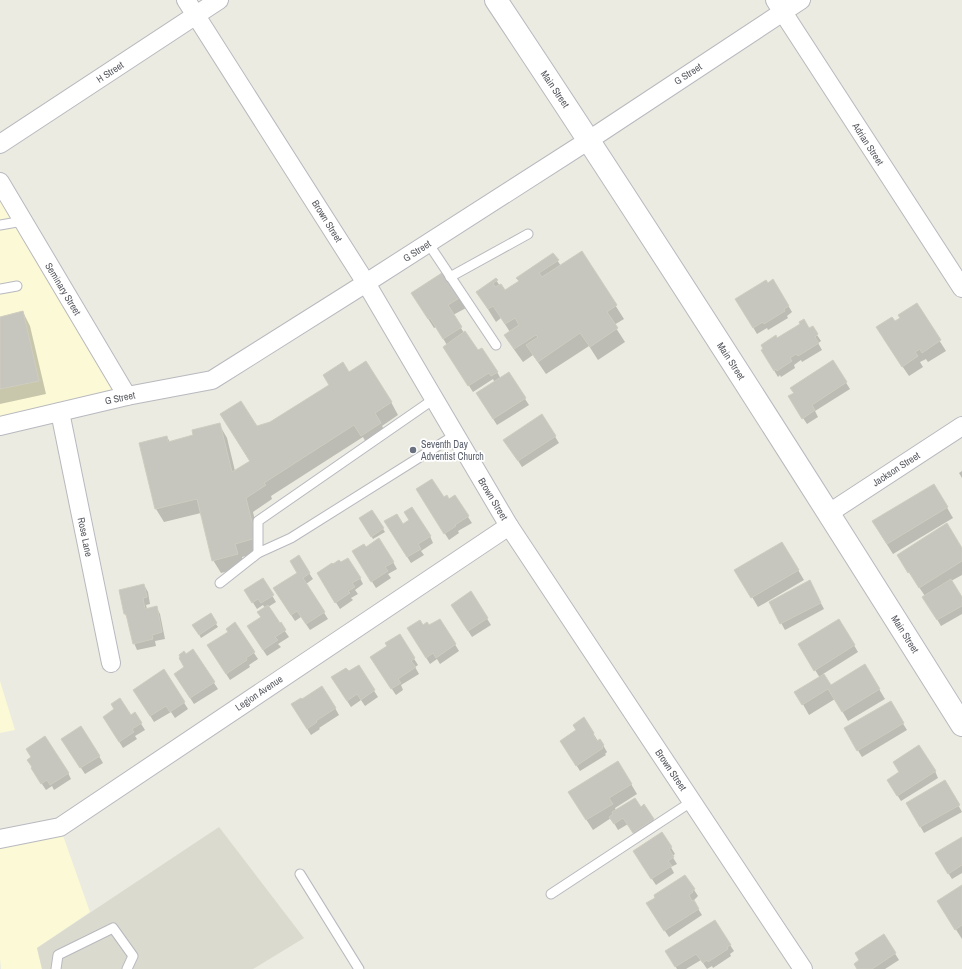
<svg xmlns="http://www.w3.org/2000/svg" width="962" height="969" viewBox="0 0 962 969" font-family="'Archivo Narrow',sans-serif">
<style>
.commercial{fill:#fbf9d6}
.education{fill:#dbdacf}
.shadow{fill:#0003}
.building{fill:#c6c5be;stroke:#cfcdc0}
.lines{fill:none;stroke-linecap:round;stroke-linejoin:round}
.service-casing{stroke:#b8b9bf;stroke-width:11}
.minor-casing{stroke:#b8b9bf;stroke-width:20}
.tertiary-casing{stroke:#b8b9bf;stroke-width:24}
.service{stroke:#fff;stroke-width:9}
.minor{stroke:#fff;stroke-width:18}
.tertiary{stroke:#fff;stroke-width:22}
.worship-dot{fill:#6b7280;stroke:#fff;stroke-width:1.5}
.labels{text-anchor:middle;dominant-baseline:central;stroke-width:3.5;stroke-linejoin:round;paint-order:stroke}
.street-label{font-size:10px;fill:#595b61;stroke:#fff}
.worship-label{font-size:10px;fill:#5b616d;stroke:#fff;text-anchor:start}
</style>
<rect width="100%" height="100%" fill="#ebebe1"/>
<!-- commercial -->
<g class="commercial">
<path d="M0 182 127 396 0 426Z"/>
<path d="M0 681 15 730 0 733Z"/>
<path d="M60 827 90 912 37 948 42 969H1L0 958V839Z"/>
</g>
<!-- education -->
<path class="education" d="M219 827 304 938 253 969H42L37 948Z"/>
<!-- shadow -->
<g class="shadow">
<path d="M582 253 624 319 614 325 625 342 598 360 589 346 546 374 533 355 523 362 513 348 510 332 501 318 496 322 477 292 496 280 504 292 520 282 553 254 561 266Z"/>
<path d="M444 273 466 308 453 315 464 333 478 352 497 372 501 379 509 374 529 405 497 425 481 400 495 383 493 379 473 392 448 353 447 345 436 327 434 328 418 303Z"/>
<path d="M773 280 792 312 787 316 788 318 768 330 767 328 757 334 737 300Z"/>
<path d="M916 304 946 351 928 362 926 359 920 362 923 367 909 376 883 338 895 323Z"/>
<path d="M23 312 30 326 46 394 0 404V318Z"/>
<path d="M809 329 817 335 821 341 818 343 822 350 802 362 801 360 794 365 795 368 781 377 780 375 778 377 766 357 777 339Z"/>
<path d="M833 362 850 389 815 411 818 417 807 424 793 403Z"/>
<path d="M349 373 391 402 398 415 382 426 388 436 369 448 363 437 271 496 272 499 253 512 262 552 242 557 245 567 221 573 213 560 201 513 164 522 156 509 140 444 167 437 170 442 195 436 219 424 227 438 235 471 250 462 221 415 257 427 270 423Z"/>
<path d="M542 416 559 443 522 467 509 446Z"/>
<path d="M962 471V478L959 473Z"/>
<path d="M934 485 953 518 893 554 879 532Z"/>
<path d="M421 496 443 498 468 517 472 523 458 531 459 533 449 540Z"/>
<path d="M372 511 385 532 373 539 360 519Z"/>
<path d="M403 526 430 536 433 543 421 551 424 555 411 563 389 528Z"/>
<path d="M782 543 804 580 758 607 736 570Z"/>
<path d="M366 548 393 562 397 569 388 574 391 578 376 588 357 558Z"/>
<path d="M962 550V575L951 581 962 599V614L941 626 924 597 925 596 904 565Z"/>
<path d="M309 573 313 579 306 584 328 619 310 630 301 617 295 621 278 595Z"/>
<path d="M360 578 363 584 355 590 358 594 351 598 353 600 340 609 322 580Z"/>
<path d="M262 579 276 602 268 607 289 637 278 644 281 647 267 656 248 627 262 618 258 613 265 608 263 605 257 609 249 596Z"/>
<path d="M144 585 148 592 150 604 146 605 147 609 156 607 160 614 165 639 155 641 156 646 137 650 134 643 129 621 125 614Z"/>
<path d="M813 588 824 609 785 630 770 603Z"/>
<path d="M471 593 491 625 472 637 456 612Z"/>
<path d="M210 615 218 627 201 638 194 625Z"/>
<path d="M440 620 459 651 440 664 437 659 430 664 412 635 423 626 429 627Z"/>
<path d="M839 620 858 652 823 674 830 686 879 689 885 699 848 721 835 699 809 715 796 692 820 678 799 644Z"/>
<path d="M399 635 418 665 415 667 419 674 401 685 403 690 396 695 375 664 388 646Z"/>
<path d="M208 646 254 653 258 659 249 665 250 667 230 680Z"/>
<path d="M358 666 378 697 365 706 361 700 351 707 336 684 349 673Z"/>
<path d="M185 667 214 683 218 689 194 704 179 681Z"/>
<path d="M164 671 188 709 175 718 171 712 154 722 138 696Z"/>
<path d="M890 703 907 730 862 757 845 729Z"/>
<path d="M335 708 339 715 319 728 320 729 311 735 296 711Z"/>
<path d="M135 714 145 730 135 736 137 739 123 748 108 724 130 717Z"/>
<path d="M584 719 598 741 600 740 607 752 605 754 606 755 580 771 565 747 577 731Z"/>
<path d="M66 745 99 756 103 763 85 774Z"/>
<path d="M33 768 68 773 71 779 54 790 52 786 46 790 36 775Z"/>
<path d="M935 771 938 778 901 801 892 787Z"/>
<path d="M945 781 962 812 924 833 907 803Z"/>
<path d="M631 784 637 794 615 808 616 811 641 808 644 806 657 826 637 839 628 824 618 830 611 818 593 830 575 802Z"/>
<path d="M662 833 675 854 672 856 677 864 671 867 674 873 656 885 638 858Z"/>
<path d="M962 838V873L952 879 936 854Z"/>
<path d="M685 876 698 896 693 901 702 915 669 937 651 910Z"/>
<path d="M962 886V939L944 911Z"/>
<path d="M884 936 899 960 885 969H858Z"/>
<path d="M730 945 734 951 730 954 731 956 713 968 712 966 707 969 701 960 686 969H677L667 952Z"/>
</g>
<!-- building -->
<g class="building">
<path d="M582 251 617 305 607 312 618 328 590 347 580 333 538 362 526 345 538 337 536 335 514 349 504 335 519 325 515 318 505 324 493 306 488 309 476 292 496 278 498 280 493 283 495 287 501 284 505 290 519 281 516 278 553 253 559 260 539 273 542 277Z"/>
<path d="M445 271 461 297 448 305 462 327 443 339 430 318 428 319 411 293Z"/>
<path d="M773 279 789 306 784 309 785 311 764 324 763 322 753 328 735 299 766 280 768 283Z"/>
<path d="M917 303 941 340 922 353 920 349 915 352 918 356 902 367 876 327 892 317 895 321 900 318 898 315Z"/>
<path d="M23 311 39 381 0 389V317Z"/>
<path d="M804 319 809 328 813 326 818 334 815 337 819 343 798 356 796 354 790 358 792 361 777 371 776 369 774 371 761 350 763 349 761 345 776 335 777 338 800 324 799 322Z"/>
<path d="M465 331 478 350 482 348 498 372 491 376 489 373 468 386 443 347Z"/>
<path d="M833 360 847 382 812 405 815 410 802 419 788 396 794 393 790 388Z"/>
<path d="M366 361 392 402 375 413 381 423 361 436 354 425 264 483 266 485 246 498 256 538 235 544 238 554 212 561 197 499 155 509 139 443 167 436 168 442 193 435 192 430 220 423 232 472 250 461 220 414 241 401 257 426 270 422 329 385 323 375 343 362 349 372Z"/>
<path d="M509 372 526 398 493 419 476 393Z"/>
<path d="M542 414 556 436 518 461 503 440Z"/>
<path d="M432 479 444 497 447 495 449 499 455 495 469 516 455 525 456 526 444 534 416 489Z"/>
<path d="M934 484 948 507 887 544 872 521Z"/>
<path d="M412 507 431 536 418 544 421 549 407 557 384 521 397 514 403 524 409 520 404 512Z"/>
<path d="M372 510 384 528 371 537 359 518Z"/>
<path d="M947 523 962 548V561L919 588 909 572 908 573 897 555Z"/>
<path d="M379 538 394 562 385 567 388 571 371 582 352 551 364 544 366 547Z"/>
<path d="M782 542 799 570 751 598 734 570Z"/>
<path d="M299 555 310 573 303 578 325 612 306 624 297 611 291 615 273 588 297 573 290 561Z"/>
<path d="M348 558 361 578 352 583 355 587 348 591 350 593 335 603 317 573 332 563 333 564 339 560 341 562Z"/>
<path d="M263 578 274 595 261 603 258 599 252 603 244 590Z"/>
<path d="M951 579 962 597V606L937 620 922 597Z"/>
<path d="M810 580 821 603 780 624 769 602Z"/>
<path d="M144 584 147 597 143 598 145 609 157 606 162 632 152 635 153 639 133 644 126 614H124L119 590Z"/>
<path d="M471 591 488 618 468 631 451 605Z"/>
<path d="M268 605 280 623 281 622 286 630 275 637 278 640 263 650 247 626 261 617 257 612Z"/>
<path d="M211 613 217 623 199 635 192 625Z"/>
<path d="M440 619 456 644 436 658 433 653 426 658 407 628 420 620 423 625 427 622 429 625Z"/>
<path d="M839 619 855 645 814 671 798 644Z"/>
<path d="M235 622 255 652 246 658 247 660 226 674 207 645 228 632 226 629Z"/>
<path d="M400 634 415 658 411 661 416 667 398 679 401 683 391 689 370 657 387 646 385 643Z"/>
<path d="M193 649 215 682 190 698 174 674 184 667 179 658 180 657 179 655 184 651 186 654Z"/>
<path d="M865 664 880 689 842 712 828 689 802 705 794 692 824 674 831 685Z"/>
<path d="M359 665 375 690 361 700 357 694 347 701 331 677 346 668 349 671Z"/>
<path d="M164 669 185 702 170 712 166 706 150 716 133 690Z"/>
<path d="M322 686 336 708 316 721 317 722 307 729 291 704 301 698 302 699Z"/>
<path d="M120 698 131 715 135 712 142 723 132 729 134 732 119 742 103 717 114 709 111 704Z"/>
<path d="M891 701 904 723 857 751 844 728Z"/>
<path d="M584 717 594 733 593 735 597 741 600 739 604 745 602 747 603 748 576 766 560 741 576 730 573 725Z"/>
<path d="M81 726 100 756 80 768 61 739Z"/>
<path d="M45 736 69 773 50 785 47 780 41 784 31 768 32 767 27 760 31 757 26 749Z"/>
<path d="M919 745 936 771 897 796 887 780 899 772 893 762Z"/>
<path d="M618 761 632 784 609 798 613 804 586 820 568 792Z"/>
<path d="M945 780 960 805 920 827 906 803Z"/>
<path d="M635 798 641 807 644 804 654 819 633 833 623 818 614 824 609 817 613 814 612 812Z"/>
<path d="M662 832 672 847 669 849 674 857 668 861 672 866 651 879 633 851Z"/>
<path d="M962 837V865L948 874 935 853Z"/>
<path d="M685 875 695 889 692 891 693 892 689 895 692 901 694 900 699 909 664 931 646 903 655 898 654 895Z"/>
<path d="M962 885V925L955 930 937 901Z"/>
<path d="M715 920 731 945 727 947 728 949 708 962 707 960 703 963 696 954 675 967 665 951Z"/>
<path d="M884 934 896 953 872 969H857L854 964 859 960 855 953Z"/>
</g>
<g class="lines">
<!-- service casing -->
<g class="service-casing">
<g id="service">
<path d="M0 225 23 221"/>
<path d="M428 243 496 345"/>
<path d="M450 277 528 234"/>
<path d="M0 289 17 286"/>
<path d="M434 399 258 521V553L291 538 455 435"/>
<path d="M220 583 258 553"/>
<path d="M300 874 359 969"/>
<path d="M551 894 691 802"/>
<path d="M56 969 58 955 113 928 133 956 127 969"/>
</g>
</g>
<!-- minor casing -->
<g class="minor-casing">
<g id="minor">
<path d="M186 0 366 283 509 526 803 969"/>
<path d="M775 0 962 288"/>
<path d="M0 144 219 0"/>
<path d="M0 182 127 396"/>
<path d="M60 412 111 663"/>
<path d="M0 426 127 396 212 380 366 283 589 140 801 0"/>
<path d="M829 513 962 426"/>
<path d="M0 839 60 827 509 526"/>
</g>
</g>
<!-- tertiary casing -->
<g class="tertiary-casing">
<path id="tertiary" d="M496 0C655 239 809 481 962 725"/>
</g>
<!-- service -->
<use href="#service" class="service"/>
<!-- minor -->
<use href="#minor" class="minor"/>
<!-- tertiary -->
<use href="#tertiary" class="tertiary"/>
</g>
<!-- markers -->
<circle class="worship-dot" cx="413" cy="450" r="4"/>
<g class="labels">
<!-- street labels -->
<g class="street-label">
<text transform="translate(110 72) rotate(-33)">H Street</text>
<text transform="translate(688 74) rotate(-33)">G Street</text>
<text transform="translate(555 89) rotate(56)">Main Street</text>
<text transform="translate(868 144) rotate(57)">Adrian Street</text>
<text transform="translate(327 221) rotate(58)">Brown Street</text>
<text transform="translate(417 251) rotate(-33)">G Street</text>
<text transform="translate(63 289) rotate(59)">Seminary Street</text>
<text transform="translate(731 361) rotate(57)">Main Street</text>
<text transform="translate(120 398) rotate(-12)">G Street</text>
<text transform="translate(896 469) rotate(-33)">Jackson Street</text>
<text transform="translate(493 499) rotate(59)">Brown Street</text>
<text transform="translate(85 537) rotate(78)">Rose Lane</text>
<text transform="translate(905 634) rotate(58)">Main Street</text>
<text transform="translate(259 693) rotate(-34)">Legion Avenue</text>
<text transform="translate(671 770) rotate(56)">Brown Street</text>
</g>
<!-- worship labels -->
<g class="worship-label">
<text x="421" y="444">Seventh Day<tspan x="421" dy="12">Adventist Church</tspan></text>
</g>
</g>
</svg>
